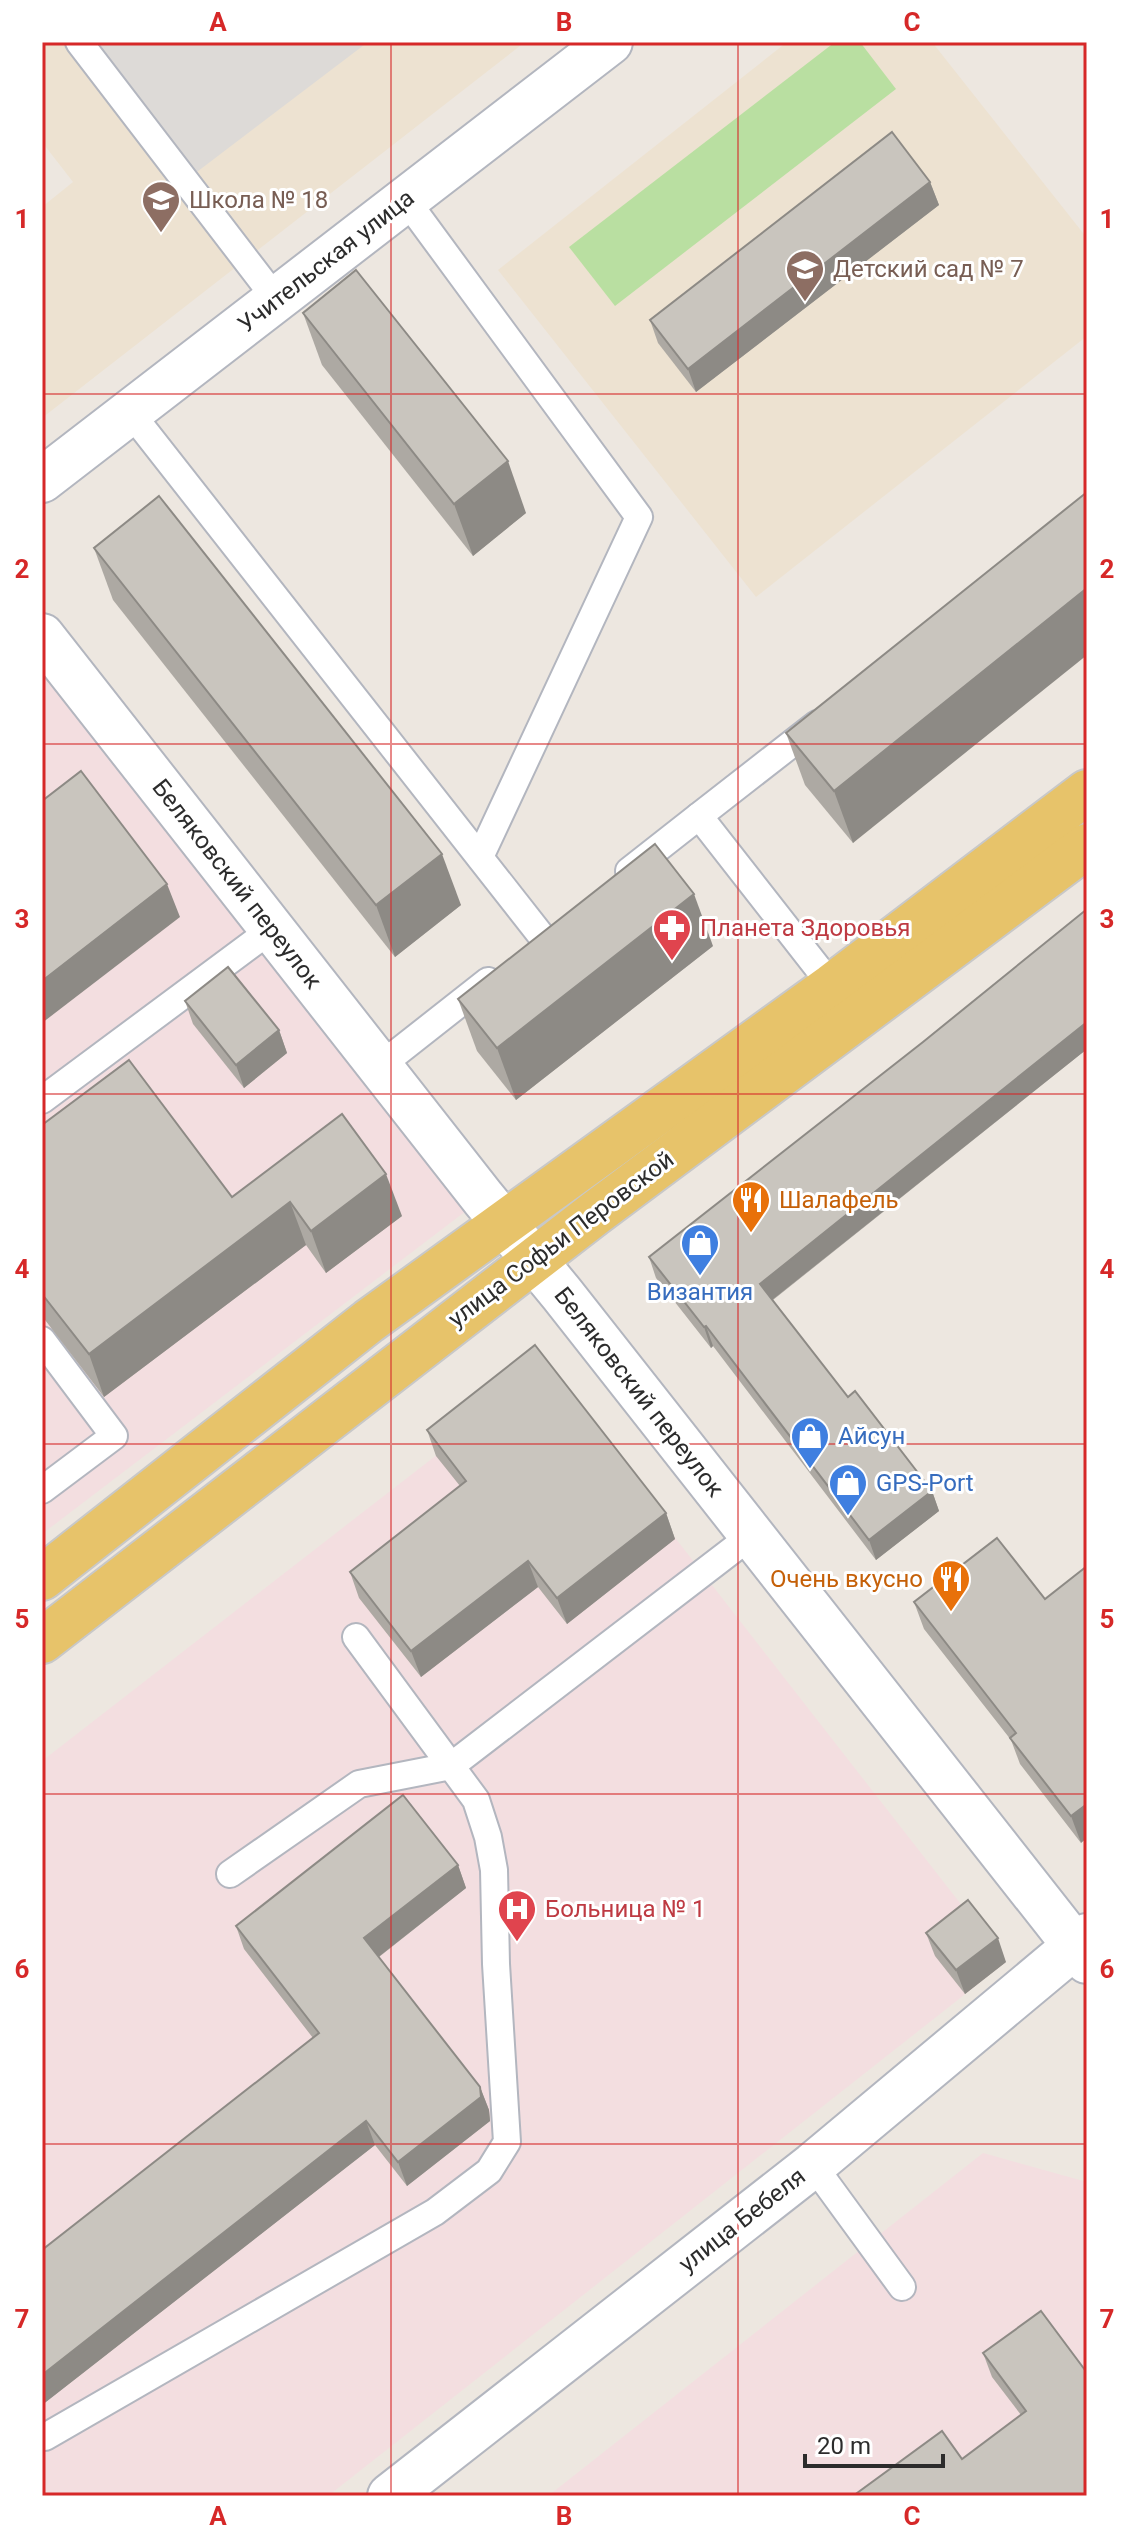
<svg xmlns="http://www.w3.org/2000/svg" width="1129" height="2538" viewBox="0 0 1129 2538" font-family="Roboto,sans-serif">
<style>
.education{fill:#ede2d1}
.medical{fill:#f3dee0}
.park{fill:#b9dfa1}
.plaza{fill:#dddad7}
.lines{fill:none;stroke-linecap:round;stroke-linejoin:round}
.service-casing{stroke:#b3b6bf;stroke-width:30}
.minor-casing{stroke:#b3b6bf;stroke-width:48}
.tertiary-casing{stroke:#b3b6bf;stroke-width:48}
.primary-casing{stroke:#c8c8c8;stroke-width:48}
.service{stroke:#fff;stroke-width:26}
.minor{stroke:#fff;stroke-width:44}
.tertiary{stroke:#fff;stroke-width:44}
.primary{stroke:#e7c36a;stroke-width:44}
.wall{fill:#ada9a3}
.shaded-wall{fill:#8d8a85}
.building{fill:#c9c5be;stroke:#8d8a85;stroke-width:2}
.grid{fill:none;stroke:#d62828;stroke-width:2;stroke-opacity:0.55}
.labels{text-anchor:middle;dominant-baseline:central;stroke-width:6;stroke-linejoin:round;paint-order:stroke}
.education-label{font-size:24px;fill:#785e54;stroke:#fff;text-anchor:start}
.street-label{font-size:24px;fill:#2c2c2c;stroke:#fff}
.health-label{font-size:24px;fill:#be3a42;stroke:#fff;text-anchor:start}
.food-label{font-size:24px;fill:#c56008;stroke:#fff;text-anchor:start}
.shop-label{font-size:24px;fill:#366cbe;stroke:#fff;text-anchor:start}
.neatline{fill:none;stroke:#d62828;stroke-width:3}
.grid-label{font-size:26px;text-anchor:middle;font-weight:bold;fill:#d62828}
</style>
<rect width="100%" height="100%" fill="#ede7e0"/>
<!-- education -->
<g class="education">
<path d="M42 42H525L42 418V207L73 182 42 142Z"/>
<path d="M787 42H932L1087 238V336L756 597 498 270Z"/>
</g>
<!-- medical -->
<g class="medical">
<path d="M42 636 483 1198 42 1534Z"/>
<path d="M545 1371 1006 1962 328 2496H42V1761Z"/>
<path d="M983 2153 1087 2182V2496H548Z"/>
</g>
<!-- park -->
<path class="park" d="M835 42H860L896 89 615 306 569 247Z"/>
<!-- plaza -->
<path class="plaza" d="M79 42H362L364 45 185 181Z"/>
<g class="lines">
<!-- service casing -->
<g class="service-casing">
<g id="service">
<path d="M79 42 276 299"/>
<path d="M406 200 639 517 480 857"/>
<path d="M130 412 543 938"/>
<path d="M817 724 699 816 832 986"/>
<path d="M629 871 699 816"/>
<path d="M380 1066 488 981"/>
<path d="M42 1100 272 929"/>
<path d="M42 1340 114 1436 42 1490"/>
<path d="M230 1874 359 1784 451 1766 752 1535"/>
<path d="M813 2165 902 2287"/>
<path d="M45 2437 435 2212 489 2171 507 2142 496 1964 494 1870 488 1837 476 1800 356 1637"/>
</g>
</g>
<!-- minor casing -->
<g class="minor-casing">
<path id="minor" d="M42 480 610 42"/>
</g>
<!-- tertiary casing -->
<g class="tertiary-casing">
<g id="tertiary">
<path d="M42 636 483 1198 562 1294 1087 1961"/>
<path d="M390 2496 813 2165 1087 1936"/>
</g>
</g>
<!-- primary casing -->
<g class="primary-casing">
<g id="primary">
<path d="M42 1578 369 1321 832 986 1087 792"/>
<path d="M42 1641 594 1214 1087 846"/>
</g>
</g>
<!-- service -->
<use href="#service" class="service"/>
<!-- minor -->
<use href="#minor" class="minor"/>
<!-- tertiary -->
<use href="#tertiary" class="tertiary"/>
<!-- primary -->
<use href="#primary" class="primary"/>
</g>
<!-- wall -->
<g class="wall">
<path d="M930 182 939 205 696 392 658 343 650 320Z"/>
<path d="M303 313 526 513 473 556 322 365Z"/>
<path d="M1087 492 853 843 805 785 786 733Z"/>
<path d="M94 548 461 905 395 957 113 600Z"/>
<path d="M1087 909V1049L773 1300 848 1397 932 1491 939 1511 876 1560 713 1346 711 1348 656 1278 649 1257 923 1042Z"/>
<path d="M713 946 516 1100 477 1051 458 999Z"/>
<path d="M185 1001 279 1030 287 1053 244 1088 193 1024Z"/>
<path d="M42 1125 232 1197 402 1216 326 1273 306 1245 104 1397 42 1316Z"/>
<path d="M427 1430 666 1513 675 1539 567 1624 538 1587 421 1677 359 1598 350 1572 460 1486 436 1456Z"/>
<path d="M997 1538 1081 1843 1020 1764 1011 1740 924 1629 914 1602Z"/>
<path d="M458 1865 466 1888 379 1957 480 2087 489 2110 490 2121 407 2186 375 2145 42 2405V2250L313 2038 244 1949 236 1926Z"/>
<path d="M926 1933 1006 1962 965 1994 935 1956Z"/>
<path d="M983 2353 1085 2370 962 2459 1021 2415 992 2377Z"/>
</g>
<!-- shaded-wall -->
<g class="shaded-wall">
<path d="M930 182 939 205 696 392 688 369Z"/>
<path d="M508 461 526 513 473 556 454 504Z"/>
<path d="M1087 588V655L853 843 834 791Z"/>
<path d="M442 854 461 905 395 957 376 905Z"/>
<path d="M167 884 180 917 42 1023V981Z"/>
<path d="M694 894 713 946 516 1100 497 1048Z"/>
<path d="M1087 1022V1049L767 1304 760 1284Z"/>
<path d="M279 1030 287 1053 244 1088 236 1065Z"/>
<path d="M386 1174 402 1216 326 1273 311 1231Z"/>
<path d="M290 1202 306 1245 104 1397 89 1354Z"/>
<path d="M706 1326 713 1346 711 1348 704 1327Z"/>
<path d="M932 1491 939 1511 876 1560 869 1540Z"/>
<path d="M666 1513 675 1539 567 1624 557 1598Z"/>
<path d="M528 1561 538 1587 421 1677 411 1651Z"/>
<path d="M1087 1804V1838L1081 1843 1071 1816Z"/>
<path d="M458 1865 466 1888 372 1962 364 1938Z"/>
<path d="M998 1938 1006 1962 965 1994 956 1970Z"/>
<path d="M480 2087 489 2110 490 2121 407 2186 398 2162Z"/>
<path d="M366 2121 375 2145 42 2405V2375Z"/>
</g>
<!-- building -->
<g class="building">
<path d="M892 132 930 182 688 369 650 320Z"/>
<path d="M356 270 508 461 454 504 303 313Z"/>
<path d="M1087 492V588L834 791 786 733Z"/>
<path d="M159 496 442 854 376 905 94 548Z"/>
<path d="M81 771 167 884 42 981V801Z"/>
<path d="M655 844 694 894 497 1048 458 999Z"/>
<path d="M1087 909V1022L760 1284 848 1397 855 1391 932 1491 869 1540 706 1326 704 1327 649 1257 923 1042Z"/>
<path d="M228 967 279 1030 236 1065 185 1001Z"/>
<path d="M129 1060 232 1197 342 1114 386 1174 311 1231 290 1202 89 1354 42 1294V1125Z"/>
<path d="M535 1345 666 1513 557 1598 528 1561 411 1651 350 1572 466 1481 427 1430Z"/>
<path d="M997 1538 1045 1599 1087 1566V1804L1071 1816 1010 1738 1016 1733 914 1602Z"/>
<path d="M403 1795 458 1865 364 1938 480 2087 481 2097 398 2162 366 2121 42 2375V2250L319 2033 236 1926Z"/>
<path d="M968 1900 998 1938 956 1970 926 1933Z"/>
<path d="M1041 2311 1085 2370 1087 2369V2496H853L942 2431 962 2459 1026 2411 983 2353Z"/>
</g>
<!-- grid -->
<path class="grid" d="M391 42V2496M738 42V2496M42 394H1087M42 744H1087M42 1094H1087M42 1444H1087M42 1794H1087M42 2144H1087"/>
<!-- icons -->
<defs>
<g id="school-pin" transform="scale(2)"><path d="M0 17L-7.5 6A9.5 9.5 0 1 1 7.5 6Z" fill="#8d6e63" stroke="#fff"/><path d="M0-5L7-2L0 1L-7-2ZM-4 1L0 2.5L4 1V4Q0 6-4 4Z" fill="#fff"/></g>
<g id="pharmacy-pin" transform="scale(2)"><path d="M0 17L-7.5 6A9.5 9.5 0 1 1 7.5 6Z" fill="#e0444e" stroke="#fff"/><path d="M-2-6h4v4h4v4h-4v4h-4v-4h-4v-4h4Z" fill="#fff"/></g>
<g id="restaurant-pin" transform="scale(2)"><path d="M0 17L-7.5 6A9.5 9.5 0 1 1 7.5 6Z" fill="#e8710a" stroke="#fff"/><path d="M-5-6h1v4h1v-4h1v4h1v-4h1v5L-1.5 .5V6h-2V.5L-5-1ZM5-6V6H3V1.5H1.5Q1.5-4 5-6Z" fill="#fff"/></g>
<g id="shop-pin" transform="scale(2)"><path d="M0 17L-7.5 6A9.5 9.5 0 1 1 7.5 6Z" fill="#3f7fe0" stroke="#fff"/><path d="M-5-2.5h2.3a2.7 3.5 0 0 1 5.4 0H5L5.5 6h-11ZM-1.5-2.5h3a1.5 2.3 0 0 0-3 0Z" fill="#fff"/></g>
<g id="hospital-pin" transform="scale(2)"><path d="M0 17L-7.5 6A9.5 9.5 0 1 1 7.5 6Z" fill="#e0444e" stroke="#fff"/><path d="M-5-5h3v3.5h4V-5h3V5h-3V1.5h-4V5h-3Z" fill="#fff"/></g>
</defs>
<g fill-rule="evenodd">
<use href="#school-pin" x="161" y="200"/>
<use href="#school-pin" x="805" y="269"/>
<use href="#pharmacy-pin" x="672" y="928"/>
<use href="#restaurant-pin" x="751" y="1200"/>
<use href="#shop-pin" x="700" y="1243"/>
<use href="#shop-pin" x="810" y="1436"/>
<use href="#shop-pin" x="848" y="1483"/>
<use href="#restaurant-pin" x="951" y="1579"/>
<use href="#hospital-pin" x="517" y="1909"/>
</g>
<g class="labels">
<!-- education labels -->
<g class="education-label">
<text x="189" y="200">Школа № 18</text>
<text x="833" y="269">Детский сад № 7</text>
</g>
<!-- street labels -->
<g class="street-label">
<text transform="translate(326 261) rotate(-38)">Учительская улица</text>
<text transform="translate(237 884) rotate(52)">Беляковский переулок</text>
<text transform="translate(561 1239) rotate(-37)">улица Софьи Перовской</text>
<text transform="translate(639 1392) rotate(52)">Беляковский переулок</text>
<text transform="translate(742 2220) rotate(-38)">улица Бебеля</text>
</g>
<!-- health labels -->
<g class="health-label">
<text x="700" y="928">Планета Здоровья</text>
<text x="545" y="1909">Больница № 1</text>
</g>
<!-- food labels -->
<g class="food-label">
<text x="779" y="1200">Шалафель</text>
<text x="923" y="1579" text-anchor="end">Очень вкусно</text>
</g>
<!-- shop labels -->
<g class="shop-label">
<text x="700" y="1292" text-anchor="middle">Византия</text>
<text x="838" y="1436">Айсун</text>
<text x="876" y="1483">GPS-Port</text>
</g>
</g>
<!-- border -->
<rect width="1129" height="2538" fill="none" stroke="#ffffff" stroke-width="88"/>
<!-- scale -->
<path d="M805 2454v12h138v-12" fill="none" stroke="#2c2c2c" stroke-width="4"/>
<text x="817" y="2454" font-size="24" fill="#2c2c2c" stroke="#ffffff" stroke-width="6" paint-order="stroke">20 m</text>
<rect x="44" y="44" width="1041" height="2450" class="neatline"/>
<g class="grid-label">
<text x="218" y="31">A</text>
<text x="564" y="31">B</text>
<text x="912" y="31">C</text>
<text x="22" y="228">1</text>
<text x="1107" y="228">1</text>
<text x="22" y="578">2</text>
<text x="1107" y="578">2</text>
<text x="22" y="928">3</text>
<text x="1107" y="928">3</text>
<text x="22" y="1278">4</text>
<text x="1107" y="1278">4</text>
<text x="22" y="1628">5</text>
<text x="1107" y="1628">5</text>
<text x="22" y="1978">6</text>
<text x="1107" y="1978">6</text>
<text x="22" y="2328">7</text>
<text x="1107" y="2328">7</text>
<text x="218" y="2525">A</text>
<text x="564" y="2525">B</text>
<text x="912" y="2525">C</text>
</g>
</svg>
